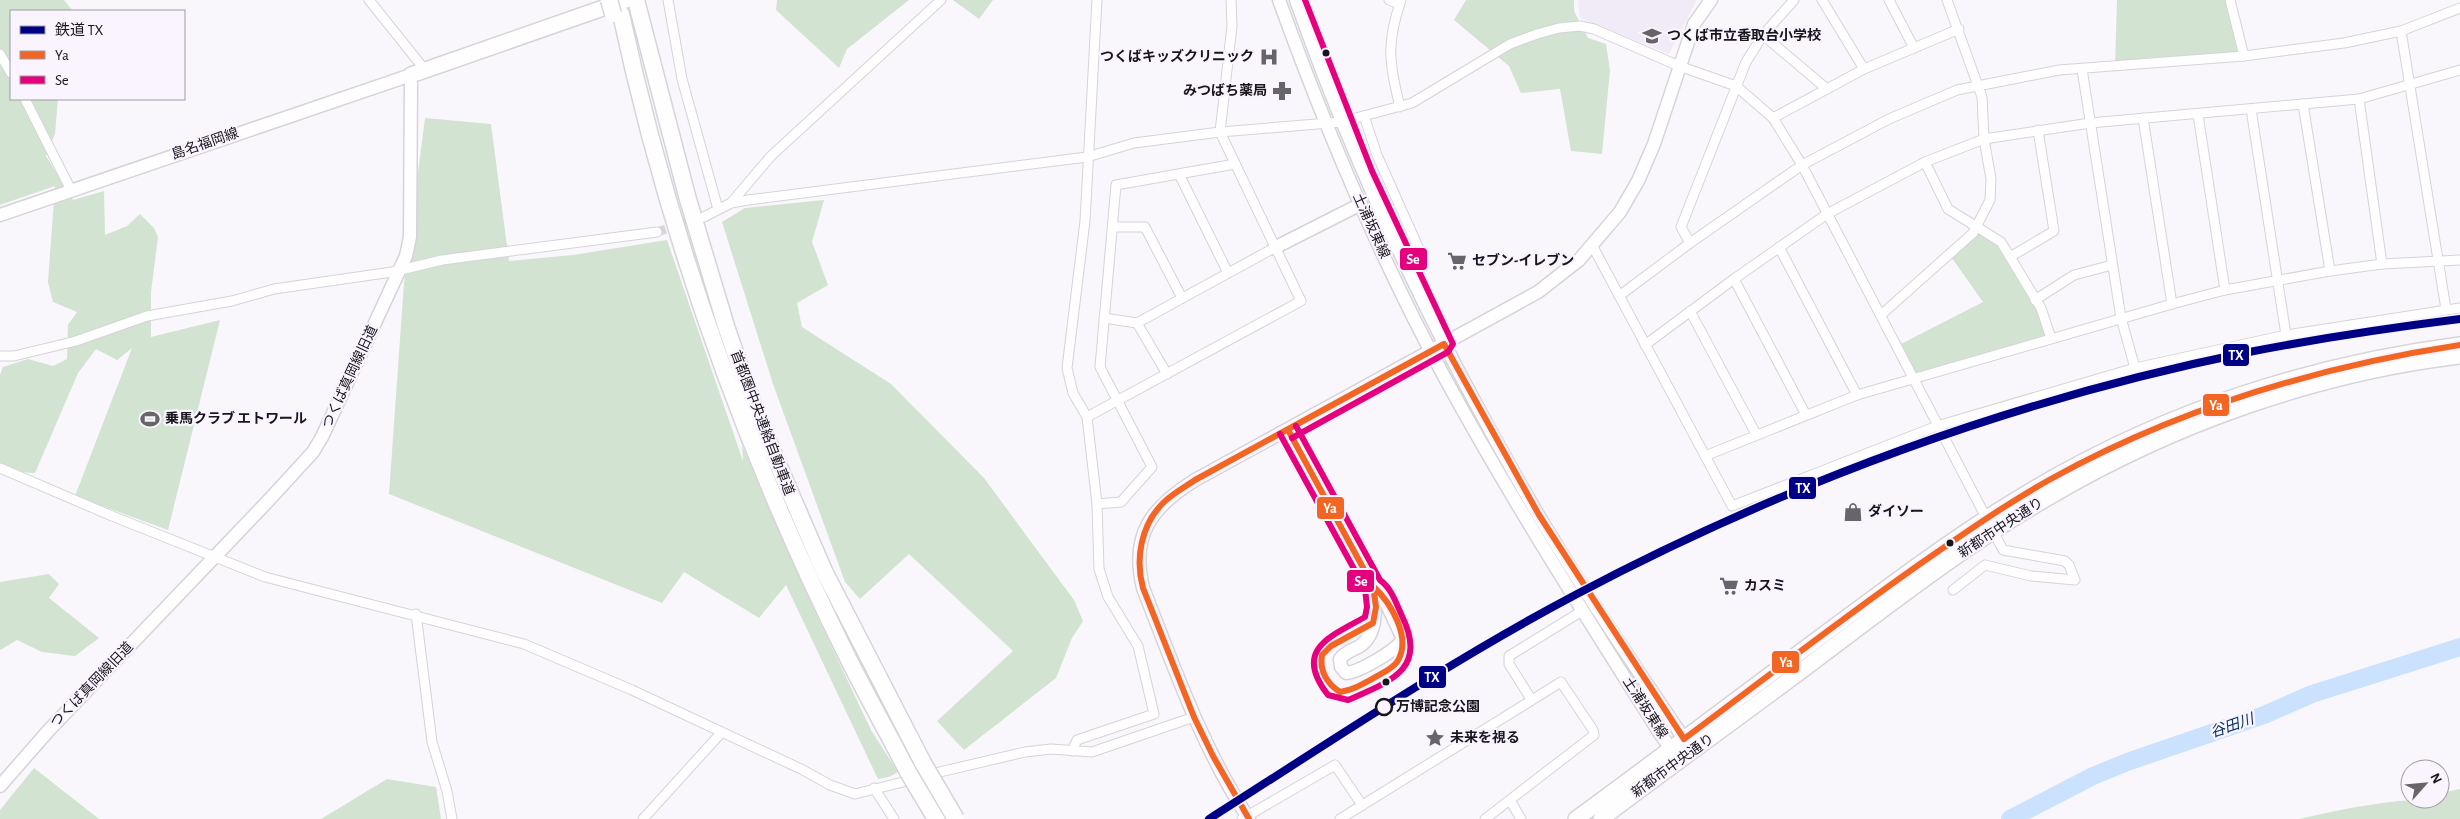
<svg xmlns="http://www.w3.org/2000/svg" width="2460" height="819" viewBox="0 0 2460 819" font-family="'Alegreya Sans','Noto Sans JP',sans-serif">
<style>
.built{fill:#f1ebf8}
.green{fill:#d2e3d1}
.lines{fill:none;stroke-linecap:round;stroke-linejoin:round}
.river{stroke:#cbe2fe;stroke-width:18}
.street-tunnel{stroke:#d7d5da;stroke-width:9;stroke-dasharray:9 4.5;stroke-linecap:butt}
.street-casing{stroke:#d6d3d9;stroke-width:11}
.secondary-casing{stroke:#d6d3d9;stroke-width:15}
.primary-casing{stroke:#d6d3d9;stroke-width:18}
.highway-casing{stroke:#d6d3d9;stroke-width:19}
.street{stroke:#fefeff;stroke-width:9}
.secondary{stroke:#fefeff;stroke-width:12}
.primary{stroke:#fefeff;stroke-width:15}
.highway{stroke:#fefeff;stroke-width:16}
.highway-bridge-casing{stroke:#d6d3d9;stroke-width:19;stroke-linecap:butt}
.highway-bridge{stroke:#fefeff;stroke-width:16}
.bus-1-casing{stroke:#f9f4ff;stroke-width:10}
.bus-2-casing{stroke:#f9f4ff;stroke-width:10}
.bus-1{stroke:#f26522;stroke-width:6}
.bus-2{stroke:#e5007d;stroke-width:6}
.rail-1-casing{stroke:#f9f4ff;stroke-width:11}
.rail-1{stroke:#000084;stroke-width:8}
.bus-dot{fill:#18151b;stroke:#f9f4ff;stroke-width:2}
.stop-dot{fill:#f9f4ff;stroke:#18151b;stroke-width:2.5}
.labels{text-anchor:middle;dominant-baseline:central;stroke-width:4.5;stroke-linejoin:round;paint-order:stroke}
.poi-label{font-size:14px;font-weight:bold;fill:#18151b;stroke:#f9f4ff;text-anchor:start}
.street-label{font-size:14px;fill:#18151b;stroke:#f9f4ff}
.stop-label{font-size:14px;font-weight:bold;fill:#18151b;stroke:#f9f4ff;text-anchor:start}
.water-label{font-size:15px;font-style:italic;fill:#093761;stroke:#f9f4ff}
.line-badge{stroke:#f9f4ff;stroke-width:2}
.badge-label{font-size:14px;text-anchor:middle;font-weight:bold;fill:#fff}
</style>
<rect width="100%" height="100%" fill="#f9f7fc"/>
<!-- built -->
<path class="built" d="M1578 0H1697L1669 54 1580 18Z"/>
<!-- green -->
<g class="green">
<path d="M0 0H64L73 11H11V99H58L55 134 46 156 73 200 104 191 105 235 127 226 140 214 154 228 158 237 151 292V337L220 320 168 530 75 496 132 348 117 360 96 349 78 373 35 473 0 471V375L3 367 28 359 53 366 67 359 68 325 77 312 53 302 48 282 55 186 0 205Z"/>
<path d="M777 0H909L847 49 839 68 776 10Z"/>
<path d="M953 0H993L979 19Z"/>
<path d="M1466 0H1574V11L1588 38 1606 44 1610 70 1602 154 1571 151 1560 89 1521 93 1509 66 1454 20Z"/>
<path d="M2117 0H2230L2244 56 2115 68Z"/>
<path d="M425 118 491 124 509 261 573 255 667 240 743 461 742 445 811 603 871 730 898 772 889 777 878 779 786 585 759 618 684 572 662 603 389 494 404 283Z"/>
<path d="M824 200 812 242 828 285 797 303 802 327 891 384 984 478 1074 600 1083 621 1072 638 1056 678 964 750 937 721 1013 651 909 554 860 599 845 582 773 384 722 222 745 208Z"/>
<path d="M1977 226 2001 242 2035 300 2051 338 1913 379 1897 346 1983 302 1949 254Z"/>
<path d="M49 574 59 584 49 598 99 638 75 656 42 652 17 640 0 650V582Z"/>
<path d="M34 768 99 819H0V810Z"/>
<path d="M387 779 436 787 441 819H321Z"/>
<path d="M2460 789V819H2299C2347 808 2391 799 2440 799V793Z"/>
</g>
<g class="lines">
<!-- river -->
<path class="river" d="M2010 819 2093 776 2130 761 2264 715 2312 694 2460 647"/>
<!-- street-tunnel -->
<path class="street-tunnel" d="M657 232 696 219"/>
<!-- street casing -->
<g class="street-casing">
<g id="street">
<path d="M369 0 425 70"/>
<path d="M668 0 682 79 718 209"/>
<path d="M1389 0 1399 4"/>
<path d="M1822 0 1864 69"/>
<path d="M1889 0 1914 48"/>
<path d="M2230 0 2244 56"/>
<path d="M2401 31 2446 309"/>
<path d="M1763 35 1827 89"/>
<path d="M0 54 11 73"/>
<path d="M2082 69 2121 318 2135 368"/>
<path d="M25 99 72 192"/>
<path d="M2359 99 2382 264"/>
<path d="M2303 104 2330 271"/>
<path d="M1400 107C1389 63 1386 44 1401 0"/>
<path d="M2251 109 2286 335"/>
<path d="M2198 115 2225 290"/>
<path d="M1364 116 1377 155 1419 249 1402 259"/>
<path d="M1773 118 1864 69 1959 29"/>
<path d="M2143 118 2172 304"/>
<path d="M1925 162 1948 209 2001 242 2041 308 2051 338"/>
<path d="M1179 174 1228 273"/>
<path d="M731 203 771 156 941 0"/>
<path d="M704 217 731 203 748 200 1087 157 1134 143 1220 132 1341 122 1412 103 1510 44 1537 34 1559 28 1580 26 1594 29 1679 66 1736 86 1773 118 1802 165 2003 550 2065 561 2069 565 2075 580 2031 576 1985 565 1953 590"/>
<path d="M1113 227H1145L1182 298"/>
<path d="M1690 243 1681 227 1746 62 1763 35 1794 0"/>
<path d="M1592 245 1732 506 1937 426 2135 368 2286 335 2460 308"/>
<path d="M1779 247 1857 395"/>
<path d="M2010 257 2054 231 2038 130"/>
<path d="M1734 279 1806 415"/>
<path d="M1619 296 1690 243 1802 165 1889 119 1957 90 2059 70 2244 56 2344 43 2401 31 2460 8"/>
<path d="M2035 300 2074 275 2112 265"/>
<path d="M1690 311 1756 434"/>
<path d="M1881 315 1973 233 1990 200 1991 179 1984 139 1982 97 1947 0"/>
<path d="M1104 318 1137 323 1274 248"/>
<path d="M1137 323 1167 374"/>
<path d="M1645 345 1734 279 1827 214 1925 162 1984 139 2090 123 2359 99 2460 70"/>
<path d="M0 356H14L76 341 147 316 232 301 274 289 392 272 442 260 657 232"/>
<path d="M1087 417 1301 301 1220 132 1232 26 1231 0"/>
<path d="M1705 456 1857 395 2172 304 2225 290 2330 271 2382 264 2460 260"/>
<path d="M0 468 112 516 265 577 524 644 632 690 801 769 830 785 855 794 915 779"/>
<path d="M1097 504 1121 502 1152 467 1100 367 1116 185 1235 164"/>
<path d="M416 614 432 742 447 791 452 819"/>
<path d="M1531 699 1509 664V656L1582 611"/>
<path d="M1072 751 1077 740 1154 714 1138 646 1108 597 1099 569 1097 504 1087 417 1073 393 1067 368 1085 221 1097 0"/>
<path d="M927 775 1025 752 1051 749 1092 752 1194 717"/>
<path d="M874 788 894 819"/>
<path d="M1510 800 1521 819"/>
<path d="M643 819 721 733"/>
<path d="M1242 819 1335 765 1362 805"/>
<path d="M1340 819 1561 682 1593 730 1594 735 1485 819"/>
</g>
</g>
<!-- secondary casing -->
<g class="secondary-casing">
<g id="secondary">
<path d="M1279 0C1326 130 1380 259 1446 380 1512 501 1586 616 1659 732L1671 749 1679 753"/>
<path d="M1296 0C1359 179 1441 349 1537 513 1583 590 1634 665 1684 739L1685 748"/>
<path d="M0 215 411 75 410 237 406 256 322 437 313 452 268 501 49 730 0 786"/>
<path d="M1274 248 1361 204"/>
<path d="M1288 430 1373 586C1375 605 1379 633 1360 646 1353 650 1345 652 1340 659L1341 667 1346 673C1359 672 1396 651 1403 639L1381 592 1373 586"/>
<path d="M1249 819C1202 748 1174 667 1143 588 1130 534 1152 507 1195 480L1538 292 1579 260 1620 212 1638 181 1654 144 1694 24 1711 0"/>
</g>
</g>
<!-- primary casing -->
<g class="primary-casing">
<g id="primary">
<path d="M411 75 626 0"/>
<path d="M1576 819C1661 757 1745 693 1830 630 1909 571 1989 511 2077 465 2195 402 2327 362 2460 345"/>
<path d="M1601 819C1667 769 1734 721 1801 671 1881 611 1962 547 2049 497 2173 424 2317 373 2460 356"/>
</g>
</g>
<!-- highway casing -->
<g class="highway-casing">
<g id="highway">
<path d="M636 0 687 196 726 326 755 411 824 571 923 763"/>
<path d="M621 14C669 237 747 456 849 660 868 698 889 735 908 772"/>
</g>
</g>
<!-- street -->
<use href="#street" class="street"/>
<!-- secondary -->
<use href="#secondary" class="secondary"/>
<!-- primary -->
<use href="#primary" class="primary"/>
<!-- highway -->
<use href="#highway" class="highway"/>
<!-- highway-bridge casing -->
<g class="highway-bridge-casing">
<g id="highway-bridge">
<path d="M609 0 613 14"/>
<path d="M923 763 956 819"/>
<path d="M908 772 936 819"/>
</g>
</g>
<!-- highway-bridge -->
<use href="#highway-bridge" class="highway-bridge"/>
<!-- bus-1 casing -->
<g class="bus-1-casing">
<g id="bus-1">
<path d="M1288 430 1373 586"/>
<path d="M1373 586C1390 602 1413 638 1397 662 1391 670 1380 674 1372 679 1361 685 1352 690 1340 692 1327 684 1319 670 1322 655L1331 646 1373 623 1376 607Z"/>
<path d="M1249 819 1213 756 1194 717 1143 588C1135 559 1141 525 1163 503 1172 494 1185 487 1195 480L1444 344 1539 515 1684 739C1766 678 1846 615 1930 557 1969 530 2008 503 2049 480 2177 409 2316 367 2460 345"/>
</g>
</g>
<!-- bus-2 casing -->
<g class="bus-2-casing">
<g id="bus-2">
<path d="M1280 434 1365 589 1367 607 1365 617C1329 637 1293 650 1328 695L1348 700C1391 681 1428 669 1402 616 1396 603 1392 589 1380 580L1296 426"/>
<path d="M1292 438 1448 352 1453 344 1372 171 1305 0"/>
</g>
</g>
<!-- bus-1 -->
<use href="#bus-1" class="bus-1"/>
<!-- bus-2 -->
<use href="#bus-2" class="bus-2"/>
<!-- rail-1 casing -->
<g class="rail-1-casing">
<path id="rail-1" d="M1209 819C1330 742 1450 661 1577 594 1785 484 2013 400 2244 353 2315 339 2388 328 2460 319"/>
</g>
<!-- rail-1 -->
<use href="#rail-1" class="rail-1"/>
</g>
<!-- icons -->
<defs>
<g id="school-bare" transform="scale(1.5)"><path d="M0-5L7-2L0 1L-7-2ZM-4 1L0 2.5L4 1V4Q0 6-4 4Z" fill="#67646a" stroke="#f9f4ff" stroke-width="2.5" paint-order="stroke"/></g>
<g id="hospital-bare" transform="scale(1.5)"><path d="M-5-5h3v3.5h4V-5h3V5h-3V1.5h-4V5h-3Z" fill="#67646a" stroke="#f9f4ff" stroke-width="2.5" paint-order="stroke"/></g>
<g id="pharmacy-bare" transform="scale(1.5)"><path d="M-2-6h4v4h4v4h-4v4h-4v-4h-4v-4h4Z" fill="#67646a" stroke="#f9f4ff" stroke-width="2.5" paint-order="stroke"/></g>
<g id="supermarket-bare" transform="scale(1.5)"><path d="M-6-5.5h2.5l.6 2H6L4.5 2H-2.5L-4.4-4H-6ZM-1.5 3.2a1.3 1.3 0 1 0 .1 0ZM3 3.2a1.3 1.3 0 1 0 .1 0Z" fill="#67646a" stroke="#f9f4ff" stroke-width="2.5" paint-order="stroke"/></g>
<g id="stadium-bare" transform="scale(1.5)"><path d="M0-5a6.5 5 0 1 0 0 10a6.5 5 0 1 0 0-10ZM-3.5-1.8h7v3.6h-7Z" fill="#67646a" stroke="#f9f4ff" stroke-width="2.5" paint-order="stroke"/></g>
<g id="shop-bare" transform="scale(1.5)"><path d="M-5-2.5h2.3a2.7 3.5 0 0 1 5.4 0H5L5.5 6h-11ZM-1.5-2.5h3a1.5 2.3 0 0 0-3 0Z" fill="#67646a" stroke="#f9f4ff" stroke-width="2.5" paint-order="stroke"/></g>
<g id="sight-bare" transform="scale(1.5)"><path d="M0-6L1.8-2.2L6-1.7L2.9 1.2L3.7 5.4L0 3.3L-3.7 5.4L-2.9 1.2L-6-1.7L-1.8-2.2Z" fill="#67646a" stroke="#f9f4ff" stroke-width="2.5" paint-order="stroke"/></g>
</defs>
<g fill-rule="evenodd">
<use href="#school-bare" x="1652" y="36"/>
<use href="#hospital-bare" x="1269" y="57"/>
<use href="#pharmacy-bare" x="1282" y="91"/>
<use href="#supermarket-bare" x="1457" y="261"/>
<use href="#stadium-bare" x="150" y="419"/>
<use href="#shop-bare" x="1853" y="512"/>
<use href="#supermarket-bare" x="1729" y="586"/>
<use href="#sight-bare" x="1435" y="738"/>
</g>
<!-- markers -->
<g class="bus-dot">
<circle cx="1326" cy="53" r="4.5"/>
<circle cx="1950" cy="543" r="4.5"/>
<circle cx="1386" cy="682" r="4.5"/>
</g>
<circle class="stop-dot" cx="1384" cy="707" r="8"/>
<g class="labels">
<!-- poi labels -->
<g class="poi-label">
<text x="1667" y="36">つくば市立香取台小学校</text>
<text x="1254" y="57" text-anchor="end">つくばキッズクリニック</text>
<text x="1267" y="91" text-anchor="end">みつばち薬局</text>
<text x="1472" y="261">セブン-イレブン</text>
<text x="165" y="419">乗馬クラブ エトワール</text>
<text x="1868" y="512">ダイソー</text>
<text x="1744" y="586">カスミ</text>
<text x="1450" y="738">未来を視る</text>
</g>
<!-- street labels -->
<g class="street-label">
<text transform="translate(205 144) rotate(-19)">島名福岡線</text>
<text transform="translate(1371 226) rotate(66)">土浦坂東線</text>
<text transform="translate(350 377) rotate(-65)">つくば真岡線旧道</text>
<text transform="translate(762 423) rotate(69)">首都圏中央連絡自動車道</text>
<text transform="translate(2001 528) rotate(-33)">新都市中央通り</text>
<text transform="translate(92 685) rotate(-46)">つくば真岡線旧道</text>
<text transform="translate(1645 708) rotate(57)">土浦坂東線</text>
<text transform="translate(1673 766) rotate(-36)">新都市中央通り</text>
</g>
<!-- stop labels -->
<g class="stop-label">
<text x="1396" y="707">万博記念公園</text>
</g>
<!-- water labels -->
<g class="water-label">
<text transform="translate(2232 726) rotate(-19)">谷田川</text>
</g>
</g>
<g class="line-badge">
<rect x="1399" y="247" width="29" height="24" rx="5" fill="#e5007d"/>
<rect x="2222" y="343" width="28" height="24" rx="5" fill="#000084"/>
<rect x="2202" y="393" width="28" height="24" rx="5" fill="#f26522"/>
<rect x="1788" y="476" width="29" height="24" rx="5" fill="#000084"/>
<rect x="1316" y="496" width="29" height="24" rx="5" fill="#f26522"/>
<rect x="1346" y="569" width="29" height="24" rx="5" fill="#e5007d"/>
<rect x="1771" y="650" width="29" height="24" rx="5" fill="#f26522"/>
<rect x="1418" y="665" width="29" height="24" rx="5" fill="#000084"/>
</g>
<g class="badge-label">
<text x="1413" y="264">Se</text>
<text x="2236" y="360">TX</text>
<text x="2216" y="410">Ya</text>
<text x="1803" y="493">TX</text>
<text x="1330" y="513">Ya</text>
<text x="1361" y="586">Se</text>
<text x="1786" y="667">Ya</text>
<text x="1432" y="682">TX</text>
</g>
<!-- legend -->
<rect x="10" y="10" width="175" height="90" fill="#f9f4ff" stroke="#9f9ba4"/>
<rect x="20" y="26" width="25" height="8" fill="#000084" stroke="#9f9ba4"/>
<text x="55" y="35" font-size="15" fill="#18151b">鉄道 TX</text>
<rect x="20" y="51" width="25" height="8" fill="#f26522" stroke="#9f9ba4"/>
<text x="55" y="60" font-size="15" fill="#18151b">Ya</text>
<rect x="20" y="76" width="25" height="8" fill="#e5007d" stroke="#9f9ba4"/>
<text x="55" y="85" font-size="15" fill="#18151b">Se</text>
<!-- north arrow -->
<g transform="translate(2425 784) rotate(63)"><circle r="24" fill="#f9f4ff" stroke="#9f9ba4"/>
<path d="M0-4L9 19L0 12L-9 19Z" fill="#67646a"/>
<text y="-8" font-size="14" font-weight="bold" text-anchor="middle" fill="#18151b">N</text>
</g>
</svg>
